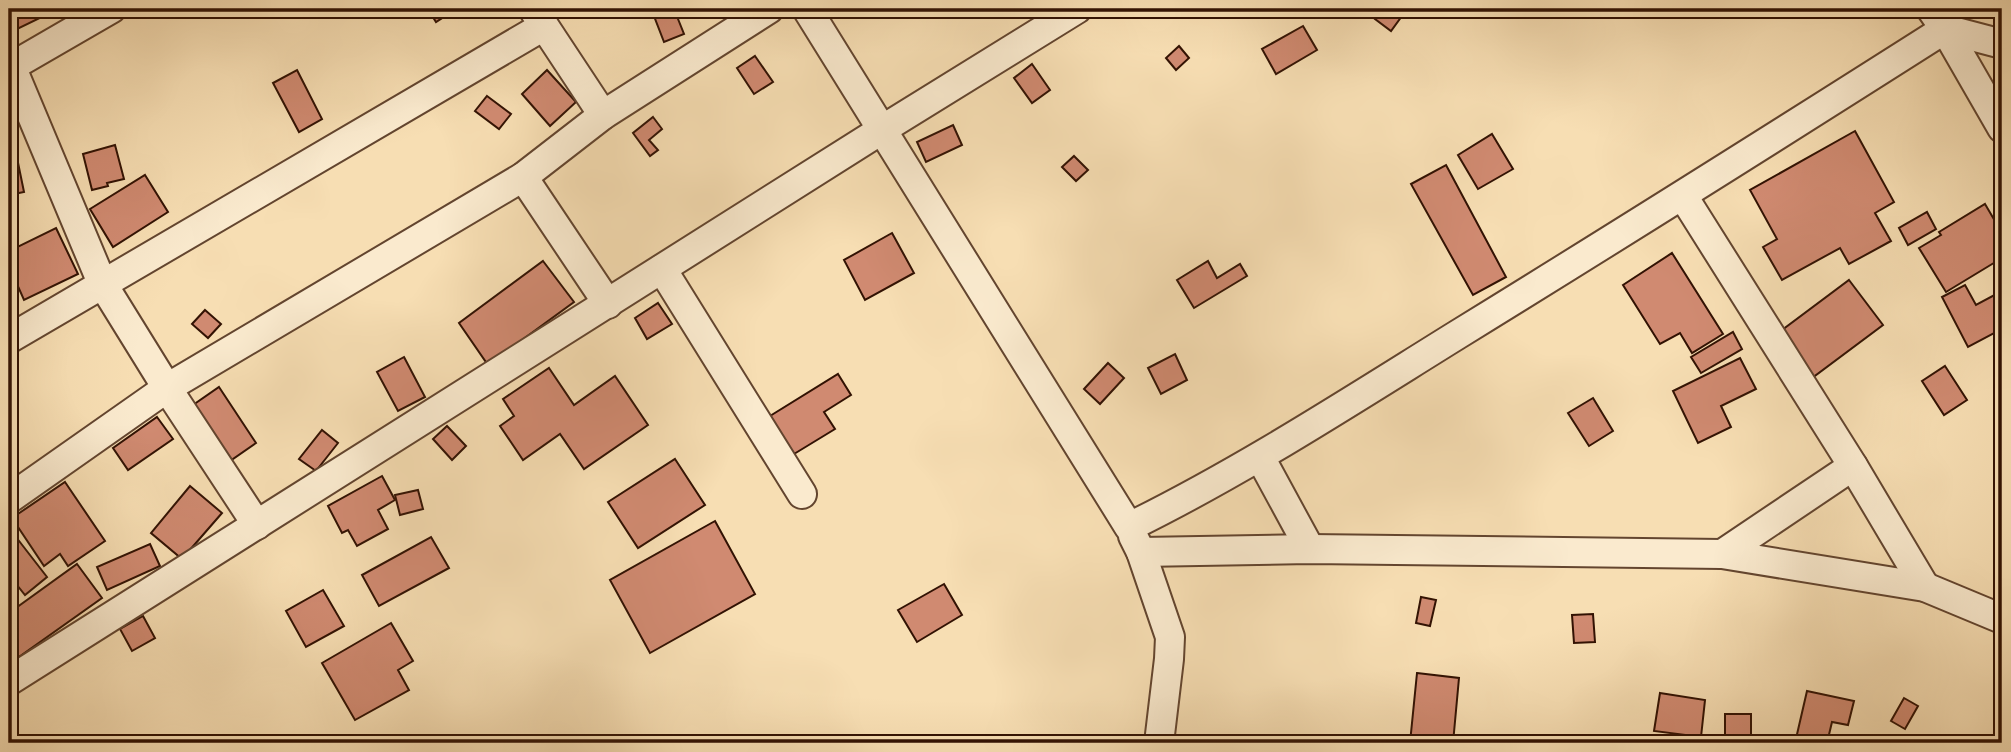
<svg xmlns="http://www.w3.org/2000/svg" width="2011" height="752" viewBox="0 0 2011 752" font-family="'Sorts Mill Goudy',serif">
<style>
.building{fill:#d08a71;stroke:#321203;stroke-width:2}
.lines{fill:none;stroke-linecap:round;stroke-linejoin:round}
.street-casing{stroke:#63452f;stroke-width:32}
.street{stroke:#faeace;stroke-width:28}
</style>
<rect width="100%" height="100%" fill="#f7deb3"/>
<filter id="stains"><feTurbulence type="fractalNoise" baseFrequency=".00286" numOctaves="4"/><feColorMatrix values="0 0 0 0 .2 0 0 0 0 .09 0 0 0 0 .02 0 0 0 .5 -.17"/></filter>
<radialGradient id="worn" r=".72"><stop offset=".6" stop-color="#630" stop-opacity="0"/><stop offset="1" stop-color="#630" stop-opacity=".3"/></radialGradient>
<!-- building -->
<g class="building">
<path d="M16 9H46L48 14 9 33V12Z"/>
<path d="M428 9H456L436 22Z"/>
<path d="M674 9 684 34 664 42 654 16Z"/>
<path d="M1382 9H1407L1391 31 1375 19Z"/>
<path d="M1303 26 1317 50 1276 74 1262 49Z"/>
<path d="M1179 46 1189 58 1176 70 1166 58Z"/>
<path d="M755 56 773 82 754 94 737 68Z"/>
<path d="M1032 64 1050 90 1032 103 1014 78Z"/>
<path d="M297 70 322 119 299 132 273 83Z"/>
<path d="M547 70 576 102 550 126 522 94Z"/>
<path d="M487 96 511 114 499 129 475 111Z"/>
<path d="M653 117 662 129 649 140 658 150 650 156 633 133Z"/>
<path d="M953 125 962 145 926 162 917 142Z"/>
<path d="M1855 131 1894 202 1875 213 1891 241 1849 264 1840 248 1782 280 1763 247 1777 239 1750 190Z"/>
<path d="M1492 134 1513 169 1478 189 1458 155Z"/>
<path d="M115 145 124 179 107 183 108 186 92 190 83 154Z"/>
<path d="M15 148 24 192 9 195V149Z"/>
<path d="M1074 156 1088 170 1076 181 1062 167Z"/>
<path d="M1446 165 1506 277 1473 295 1411 184Z"/>
<path d="M145 175 168 212 113 247 90 209Z"/>
<path d="M1985 204 2002 233V258L1946 292 1919 248 1941 235 1939 232Z"/>
<path d="M1927 212 1936 229 1908 245 1899 228Z"/>
<path d="M56 228 78 274 24 300 9 266V251Z"/>
<path d="M892 233 914 273 865 300 844 260Z"/>
<path d="M1672 253 1723 334 1692 353 1680 333 1660 344 1623 285Z"/>
<path d="M543 261 574 302 488 365 459 323Z"/>
<path d="M1208 261 1217 278 1240 264 1247 276 1194 308 1177 280Z"/>
<path d="M1849 280 1883 325 1808 381 1774 336Z"/>
<path d="M1965 285 1976 305 2002 291V329L1968 347 1942 297Z"/>
<path d="M658 303 672 324 647 339 635 318Z"/>
<path d="M205 310 221 324 208 338 192 324Z"/>
<path d="M1733 332 1742 349 1701 373 1691 357Z"/>
<path d="M1175 354 1187 380 1161 394 1148 368Z"/>
<path d="M404 357 425 397 398 411 377 372Z"/>
<path d="M1740 358 1756 389 1721 406 1731 427 1698 443 1673 391Z"/>
<path d="M1108 363 1124 378 1100 404 1084 389Z"/>
<path d="M1945 366 1967 400 1944 415 1922 381Z"/>
<path d="M549 368 574 405 615 376 648 425 584 469 560 434 523 460 500 426 514 416 503 399Z"/>
<path d="M838 374 851 395 824 412 835 429 794 454 770 416Z"/>
<path d="M219 387 256 443 230 461 193 405Z"/>
<path d="M1593 398 1613 431 1589 446 1568 413Z"/>
<path d="M157 417 173 439 128 470 113 448Z"/>
<path d="M447 426 466 446 452 460 433 439Z"/>
<path d="M322 430 338 443 316 471 299 459Z"/>
<path d="M675 459 705 505 638 548 608 502Z"/>
<path d="M382 476 395 500 378 510 388 529 357 546 348 530 342 533 328 506Z"/>
<path d="M65 482 105 541 68 566 60 554 44 566 12 518Z"/>
<path d="M190 486 222 513 182 559 151 533Z"/>
<path d="M418 490 423 509 400 515 395 495Z"/>
<path d="M715 521 755 594 650 653 610 580Z"/>
<path d="M9 528 47 577 25 595 9 575Z"/>
<path d="M431 537 449 568 379 606 362 575Z"/>
<path d="M150 544 160 566 107 590 97 567Z"/>
<path d="M77 564 102 598 9 664V613Z"/>
<path d="M944 584 962 615 917 642 898 610Z"/>
<path d="M323 590 344 626 306 647 286 611Z"/>
<path d="M1421 597 1436 600 1430 626 1416 623Z"/>
<path d="M1593 614 1595 642 1574 643 1572 615Z"/>
<path d="M143 616 155 638 132 651 120 629Z"/>
<path d="M391 623 413 661 398 670 409 690 355 720 322 663Z"/>
<path d="M1417 673 1459 678 1453 743H1410Z"/>
<path d="M1807 691 1854 701 1848 725 1832 722 1827 743H1795Z"/>
<path d="M1660 693 1705 700 1701 737 1654 731Z"/>
<path d="M1904 698 1918 706 1905 729 1891 721Z"/>
<rect x="1725" y="714" width="26" height="28"/>
</g>
<g class="lines">
<!-- street casing -->
<g class="street-casing">
<g id="street">
<path d="M533 9 603 115"/>
<path d="M807 9 1129 527C1243 471 1349 402 1457 335 1621 234 1783 132 1945 29L2002 128"/>
<path d="M1931 9 1945 29 2002 44"/>
<path d="M9 61 102 283 167 388 257 525"/>
<path d="M9 68 111 9"/>
<path d="M523 177 608 304"/>
<path d="M1683 196 1853 466 1925 587"/>
<path d="M662 269 802 494"/>
<path d="M9 339 544 26"/>
<path d="M1260 457 1310 549"/>
<path d="M9 499 167 388 523 177 603 115 769 9"/>
<path d="M1133 536 1141 552 1170 637 1169 659 1159 743"/>
<path d="M1141 552 1310 549 1722 554 1925 587 2002 619"/>
<path d="M1722 554 1853 466"/>
<path d="M9 681 883 129 1077 9"/>
</g>
</g>
<!-- street -->
<use href="#street" class="street"/>
</g>
<!-- margin -->
<rect width="2011" height="752" fill="none" stroke="#f7deb3" stroke-width="35"/>
<rect x="10" y="10" width="1990" height="731" fill="none" stroke="#321203" stroke-width="3.5"/>
<rect x="18" y="18" width="1976" height="717" fill="none" stroke="#321203" stroke-width="2"/>
<rect width="100%" height="100%" filter="url(#stains)"/>
<rect width="100%" height="100%" fill="url(#worn)"/>
</svg>
